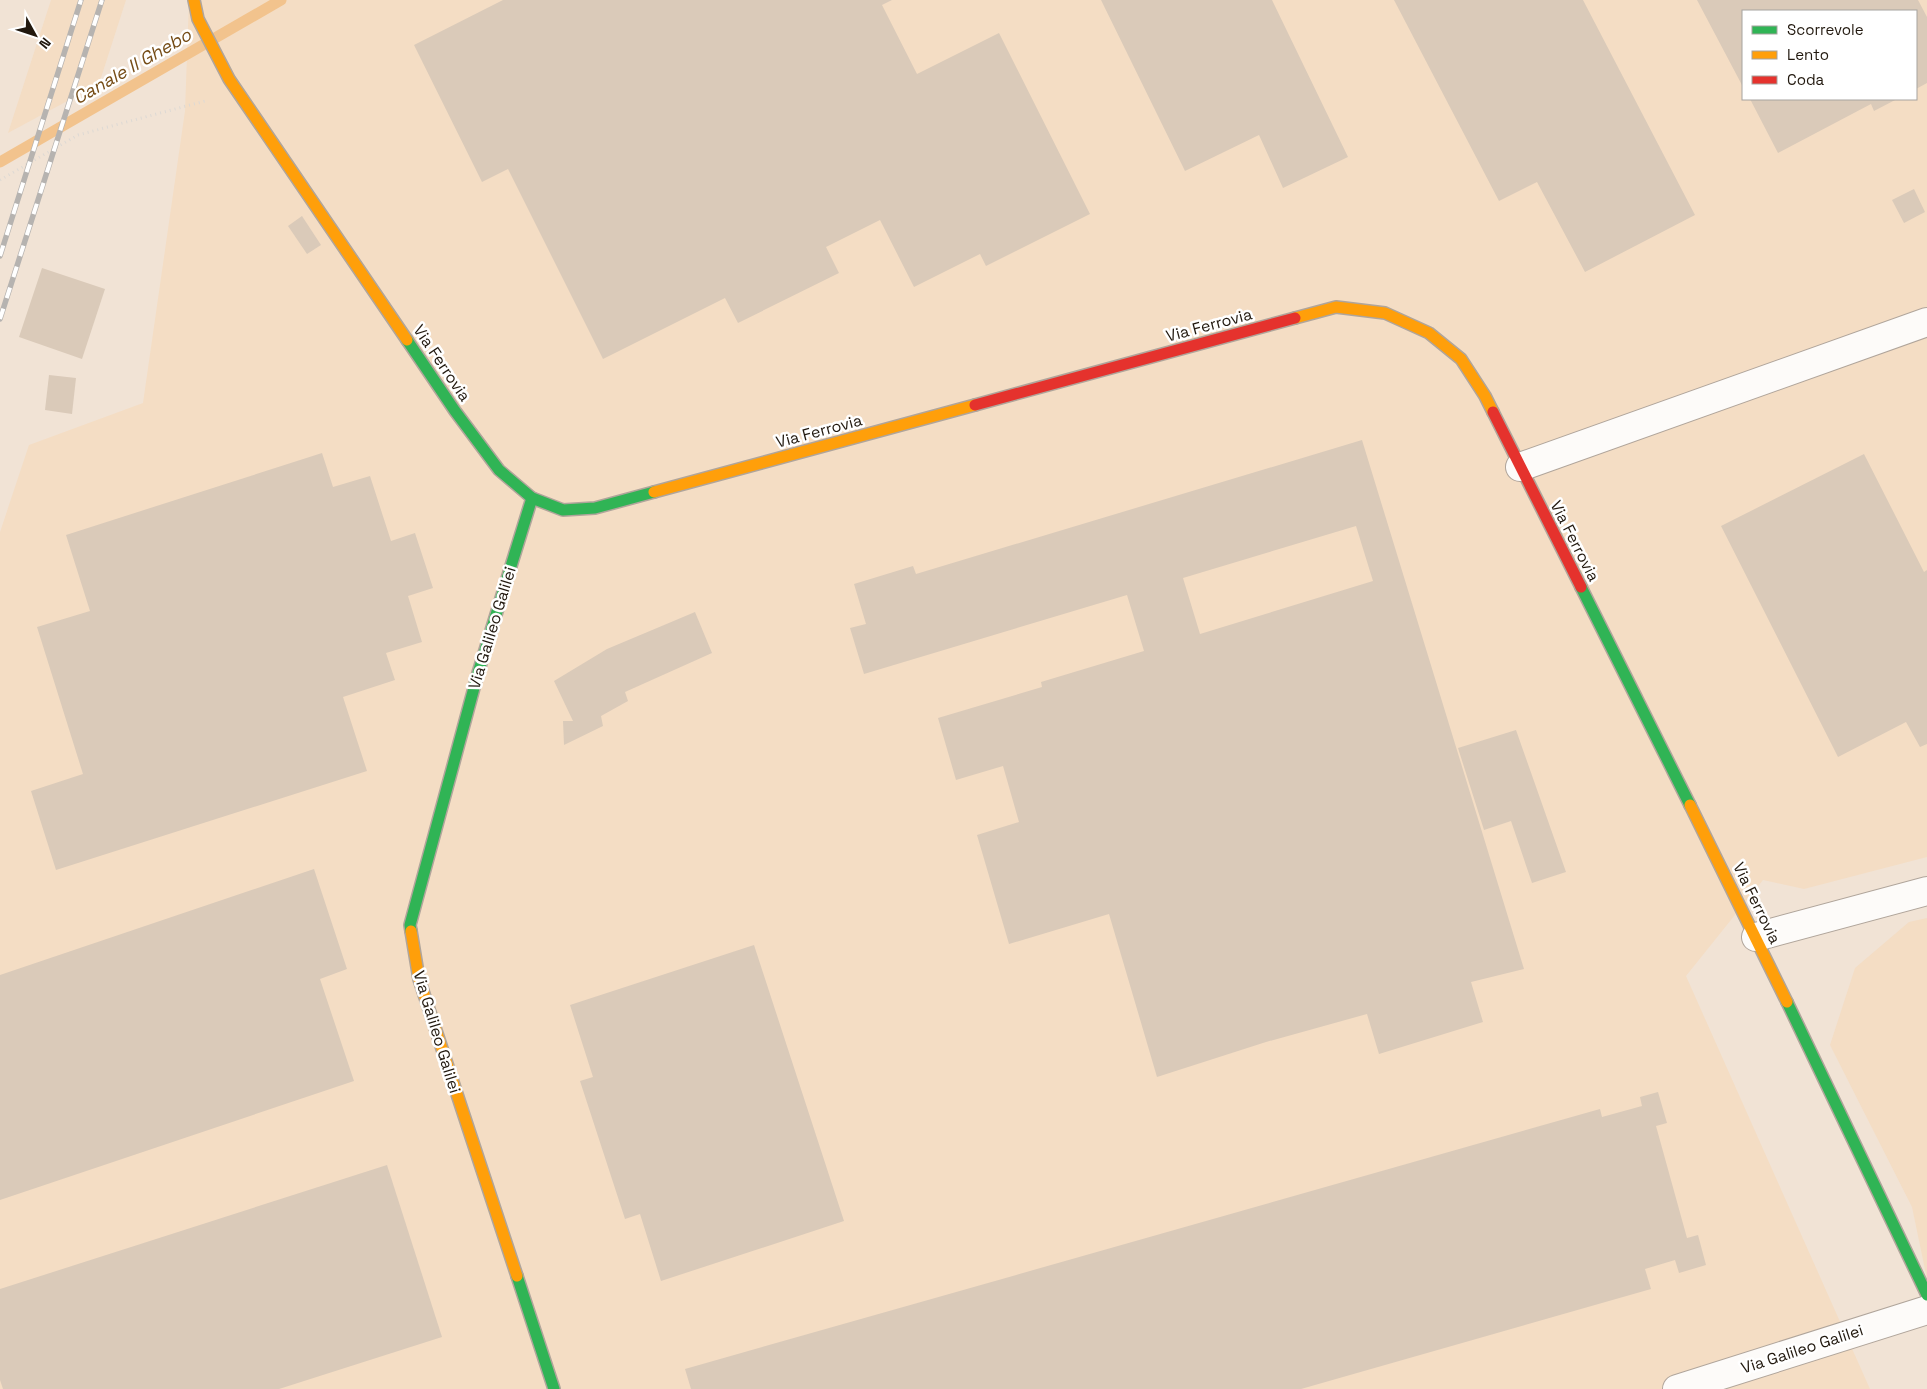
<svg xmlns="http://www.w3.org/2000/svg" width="1927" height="1389" viewBox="0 0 1927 1389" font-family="'Space Grotesk',sans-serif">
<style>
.built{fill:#f4ddc4;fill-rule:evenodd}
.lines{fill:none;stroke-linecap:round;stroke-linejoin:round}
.stream{stroke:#f2c38d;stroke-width:11}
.building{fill:#dacab9;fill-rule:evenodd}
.street-casing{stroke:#b0a59b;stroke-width:30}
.fast-casing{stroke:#b0a59b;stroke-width:14}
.slow-casing{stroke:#b0a59b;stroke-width:14}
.jam-casing{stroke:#b0a59b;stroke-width:14}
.path{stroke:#ddd9d4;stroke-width:3;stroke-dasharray:1 4;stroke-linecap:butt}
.street{stroke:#fdfbf9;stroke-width:28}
.fast{stroke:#30b455;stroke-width:11}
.slow{stroke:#ff9f0a;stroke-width:11}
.jam{stroke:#e5322d;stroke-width:11}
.rail-casing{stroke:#b6b3b0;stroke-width:5.5}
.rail{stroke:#fff;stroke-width:4;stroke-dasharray:11;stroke-linecap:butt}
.labels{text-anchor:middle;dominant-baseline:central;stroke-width:5;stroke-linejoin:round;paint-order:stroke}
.street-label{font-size:16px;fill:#21180e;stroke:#fff}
.water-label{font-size:18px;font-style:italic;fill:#754c16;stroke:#fff}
</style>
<rect width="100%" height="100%" fill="#f1e3d5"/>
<!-- built -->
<g class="built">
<path d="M51 0H126L99 84 8 133Z"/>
<path d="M189 0H1927V857L1804 889 1763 880 1686 976 1870 1389H0V532L29 445 143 403 185 111ZM1743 11H1916V99H1743Z"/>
<path d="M1927 918V1279L1912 1207 1830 1045 1855 968 1909 922Z"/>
</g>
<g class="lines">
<!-- stream -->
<path class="stream" d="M0 162 281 0"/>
</g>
<!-- building -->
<g class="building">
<path d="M503 0H892L882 5 917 74 999 33 1090 214 986 266 980 254 914 287 880 220 826 247 839 273 738 323 725 298 603 359 508 169 482 182 414 45Z"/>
<path d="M1101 0H1272L1348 157 1283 188 1259 135 1185 171Z"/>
<path d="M1394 0H1583L1695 215 1585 272 1537 182 1499 201Z"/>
<path d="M1697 0H1918L1927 17V83L1916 89V11H1743V87Z"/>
<path d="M1750 99H1897L1874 111 1871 104 1778 153Z"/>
<path d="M1914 189 1925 212 1904 223 1892 200Z"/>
<path d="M302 216 321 245 307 254 288 226Z"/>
<path d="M42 268 105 289 82 359 19 337Z"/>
<path d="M49 375 76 378 72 414 45 410Z"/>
<path d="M1362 440 1524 969 1471 982 1483 1022 1379 1054 1367 1014 1266 1042 1157 1077 1109 914 1009 944 977 835 1019 822 1003 766 956 780 938 718 1042 687 1041 682 1144 651 1127 595 864 674 850 628 866 624 854 584 913 566 916 574ZM1356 526 1373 581 1200 634 1183 578Z"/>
<path d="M322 453 333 487 370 476 391 541 415 533 433 588 408 596 422 642 386 653 395 680 343 697 367 771 56 870 31 791 83 774 37 627 90 611 66 535Z"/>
<path d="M1864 454 1924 572 1927 570V744L1920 747 1906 722 1838 757 1721 526Z"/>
<path d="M695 612 712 653 625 692 628 701 601 716 603 726 564 745 563 721H573L554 681 607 649Z"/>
<path d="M1516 730 1566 872 1532 883 1511 821 1484 830 1458 748Z"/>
<path d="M314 869 347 969 320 979 354 1081 0 1200V975Z"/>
<path d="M754 945 844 1221 661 1281 640 1214 625 1219 580 1081 593 1077 570 1005Z"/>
<path d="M1658 1092 1667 1123 1656 1126 1687 1238 1698 1235 1706 1265 1679 1273 1675 1260 1645 1269 1651 1289 1301 1389H691L685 1369 1600 1109 1602 1117 1642 1106 1640 1097Z"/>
<path d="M387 1165 442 1337 279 1389H3L0 1380V1289Z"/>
</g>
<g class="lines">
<!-- street casing -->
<g class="street-casing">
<g id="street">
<path d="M1520 467 1927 322"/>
<path d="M1756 937 1927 891"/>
<path d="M1677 1389 1927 1310"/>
</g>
</g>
<!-- fast casing -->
<g class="fast-casing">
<g id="fast">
<path d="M407 340 455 411 499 470 532 498 563 510 595 508 654 492"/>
<path d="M1581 587 1690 805"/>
<path d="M411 931 410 925 478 673 532 498"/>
<path d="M1787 1002 1927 1295"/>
<path d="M517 1276 554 1389"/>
</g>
</g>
<!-- slow casing -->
<g class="slow-casing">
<g id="slow">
<path d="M194 0 198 19 229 79 407 340"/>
<path d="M1295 318 1336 307 1385 313 1429 333 1461 359 1485 396 1493 412"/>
<path d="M654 492 975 405"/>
<path d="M1690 805 1787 1002"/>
<path d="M411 931 419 979 517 1276"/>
</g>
</g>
<!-- jam casing -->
<g class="jam-casing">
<g id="jam">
<path d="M975 405 1295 318"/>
<path d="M1493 412 1581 587"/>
</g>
</g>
<!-- path -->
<path class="path" d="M0 180 78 135 205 101"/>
<!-- street -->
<use href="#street" class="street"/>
<!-- fast -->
<use href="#fast" class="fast"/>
<!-- slow -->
<use href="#slow" class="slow"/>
<!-- jam -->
<use href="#jam" class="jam"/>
<!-- rail casing -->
<g class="rail-casing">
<g id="rail">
<path d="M0 256 81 0"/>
<path d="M0 319 102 0"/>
</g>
</g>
<!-- rail -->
<use href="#rail" class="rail"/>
</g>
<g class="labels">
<!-- street labels -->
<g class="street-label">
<text transform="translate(1209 325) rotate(-15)">Via Ferrovia</text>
<text transform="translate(442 363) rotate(56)">Via Ferrovia</text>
<text transform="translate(819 431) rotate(-15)">Via Ferrovia</text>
<text transform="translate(1575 541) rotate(63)">Via Ferrovia</text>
<text transform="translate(492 628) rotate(-73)">Via Galileo Galilei</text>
<text transform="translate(1757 903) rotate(64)">Via Ferrovia</text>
<text transform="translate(437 1032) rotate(73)">Via Galileo Galilei</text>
<text transform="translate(1802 1349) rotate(-18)">Via Galileo Galilei</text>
</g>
<!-- water labels -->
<g class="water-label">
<text transform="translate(132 66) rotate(-30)">Canale Il Ghebo</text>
</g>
</g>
<!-- legend -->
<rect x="1742" y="10" width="175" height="90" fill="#ffffff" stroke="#a6a39f"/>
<rect x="1752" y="26" width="25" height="8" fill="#30b455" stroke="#a6a39f"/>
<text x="1787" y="35" font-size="15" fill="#21180e">Scorrevole</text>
<rect x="1752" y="51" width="25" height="8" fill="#ff9f0a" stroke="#a6a39f"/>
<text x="1787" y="60" font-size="15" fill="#21180e">Lento</text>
<rect x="1752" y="76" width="25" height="8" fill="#e5322d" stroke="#a6a39f"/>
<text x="1787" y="85" font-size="15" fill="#21180e">Coda</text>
<!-- north arrow -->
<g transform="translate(35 35) rotate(130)" stroke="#ffffff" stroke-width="4" paint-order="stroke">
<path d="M0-4L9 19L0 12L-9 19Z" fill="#21180e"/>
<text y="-8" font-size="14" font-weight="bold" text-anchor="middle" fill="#21180e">N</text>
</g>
</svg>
